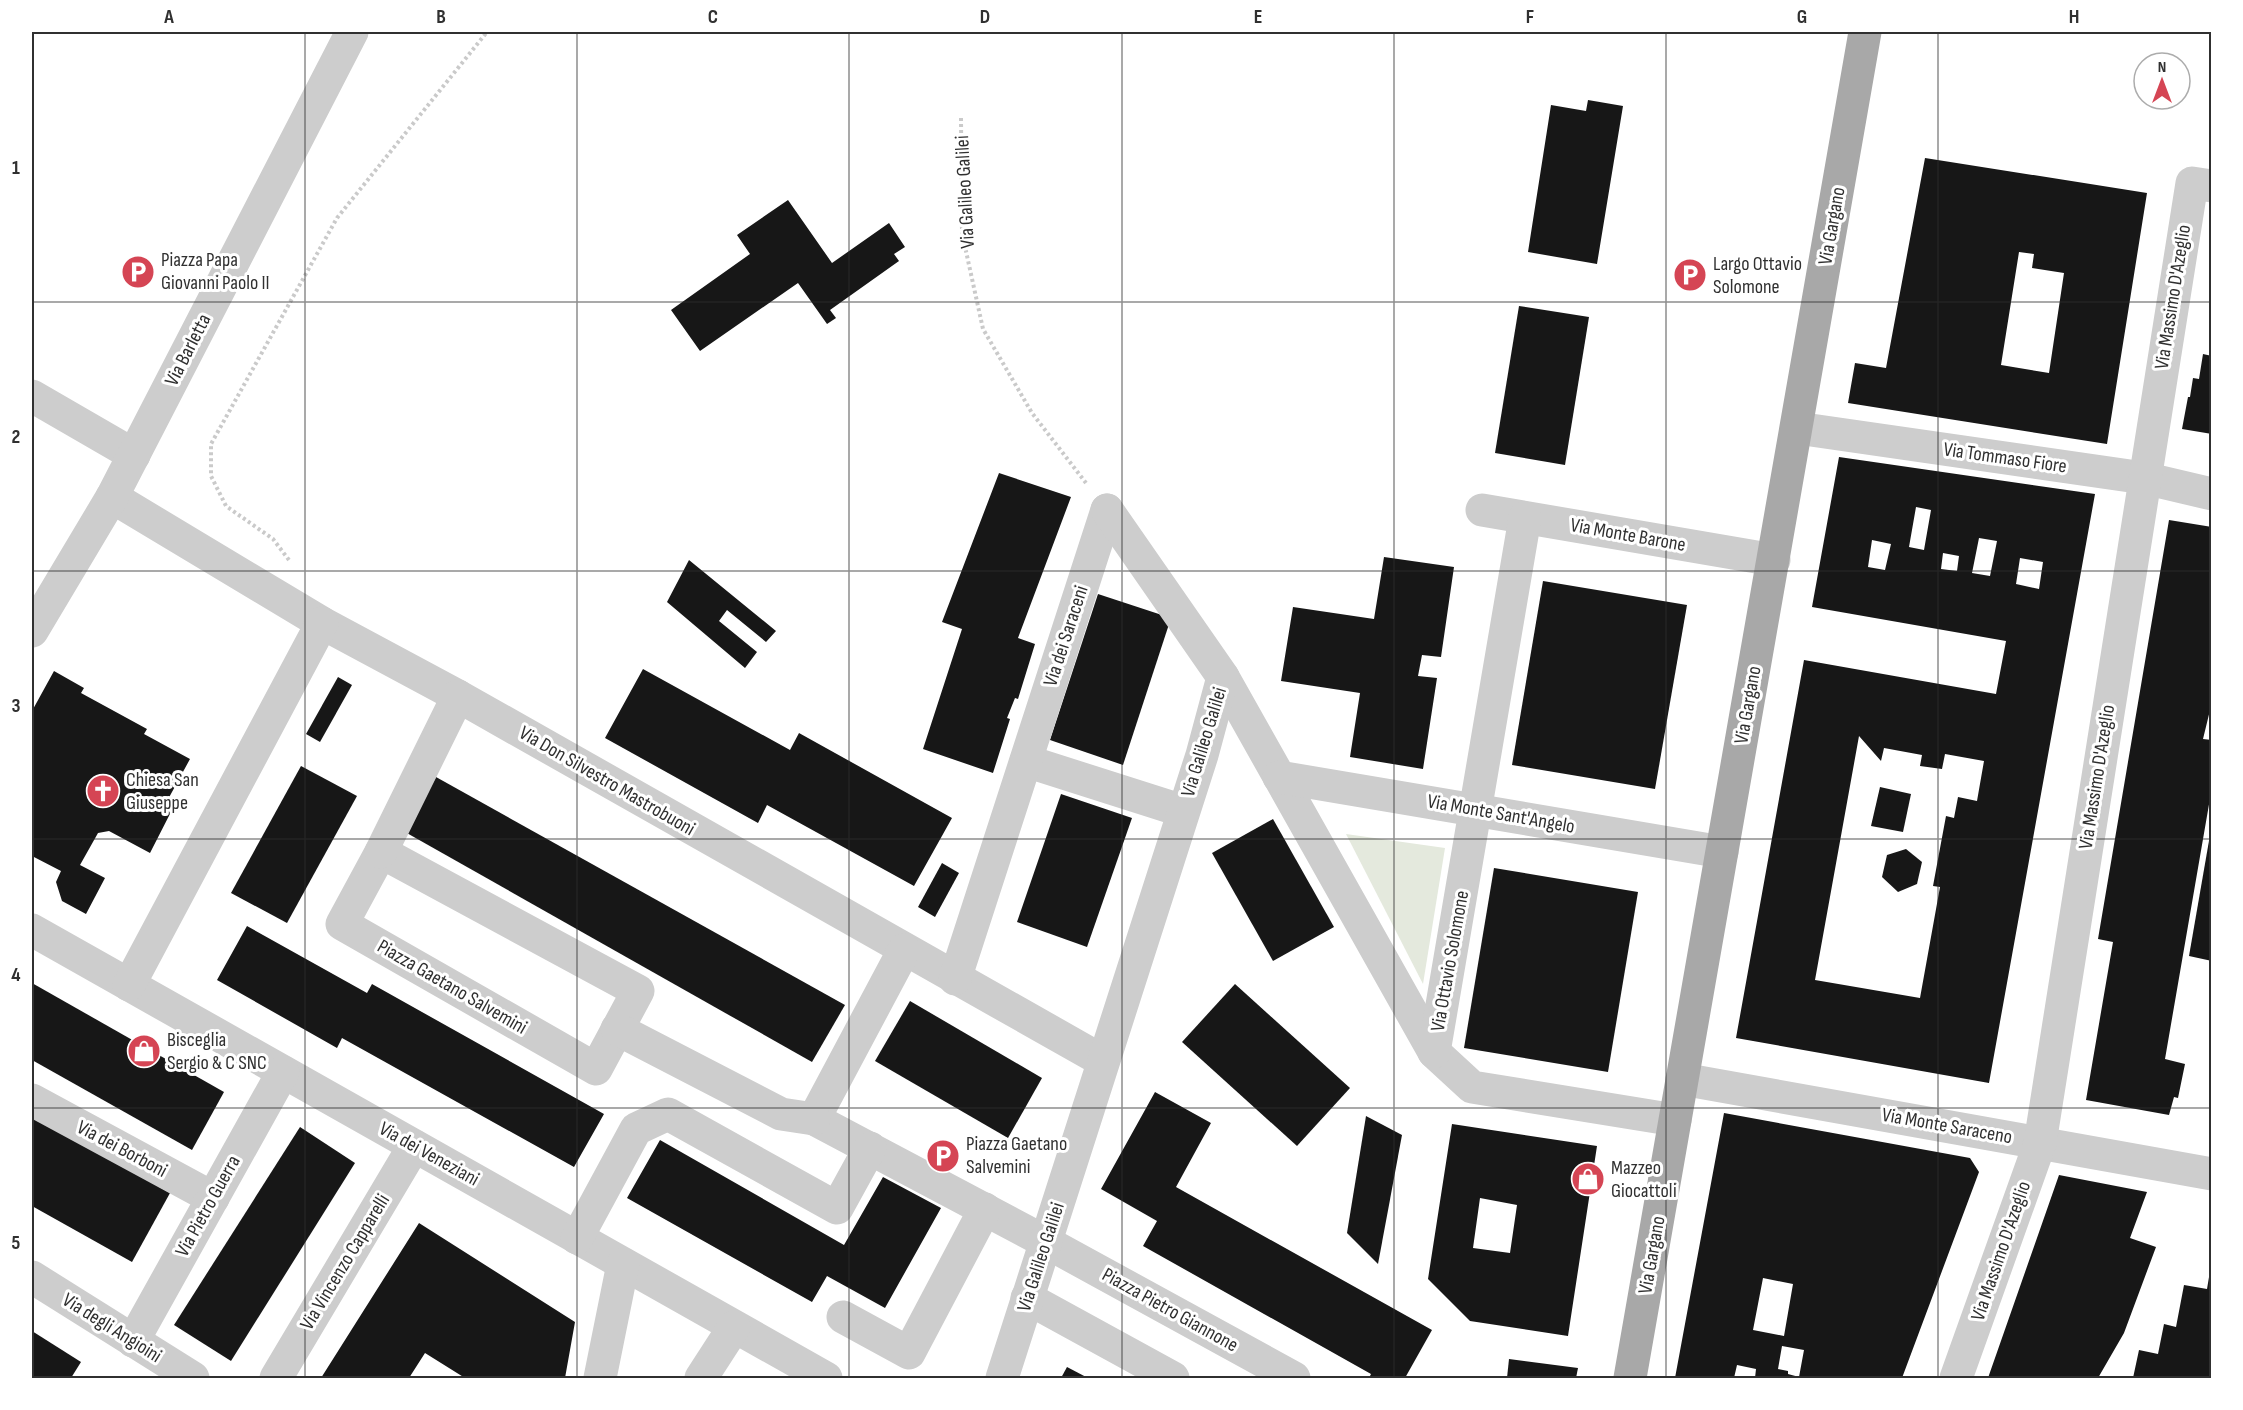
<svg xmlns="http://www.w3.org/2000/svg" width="2243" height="1410" viewBox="0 0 2243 1410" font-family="'Sofia Sans Condensed',sans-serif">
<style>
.green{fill:#e4e9dd}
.building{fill:#171717;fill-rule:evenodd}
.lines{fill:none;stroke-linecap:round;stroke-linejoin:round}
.path{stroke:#cacaca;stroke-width:4;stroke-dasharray:3 3;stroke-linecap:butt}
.minor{stroke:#cdcdcd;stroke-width:33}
.major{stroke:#a8a8a8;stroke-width:33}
.grid{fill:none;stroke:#303030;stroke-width:1.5;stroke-opacity:0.55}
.labels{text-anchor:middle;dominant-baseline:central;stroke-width:6;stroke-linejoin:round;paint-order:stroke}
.street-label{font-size:20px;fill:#303030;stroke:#fff}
.poi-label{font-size:20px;fill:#303030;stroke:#fff;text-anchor:start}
.neatline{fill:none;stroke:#303030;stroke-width:2}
.grid-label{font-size:20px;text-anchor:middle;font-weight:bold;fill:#303030}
</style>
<rect width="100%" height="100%" fill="#fff"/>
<!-- green -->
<path class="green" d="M1346 834 1445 848 1423 984Z"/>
<!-- building -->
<g class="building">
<path d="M1588 100 1623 106 1597 264 1528 252 1551 105 1586 111Z"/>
<path d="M1925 158 2147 193 2107 444 1848 403 1855 363 1886 368ZM2019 252 2034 254 2032 268 2064 273 2049 373 2001 365Z"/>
<path d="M788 200 832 263 889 223 905 247 894 254 899 261 830 310 836 318 827 324 798 283 700 351 671 310 750 254 737 235Z"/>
<path d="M1519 306 1589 317 1565 465 1495 453Z"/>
<path d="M2203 354 2212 356V434L2182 429 2188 397H2190L2193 378 2199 379Z"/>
<path d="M1839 457 2095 494 1989 1083 1736 1038 1804 660 1996 694 2006 641 1812 607ZM1916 507 1931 510 1924 550 1909 547ZM1979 538 1997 541 1990 576 1972 573ZM1872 540 1891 544 1885 570 1868 567ZM1943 553 1959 556 1957 571 1941 569ZM2020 558 2043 562 2039 589 2016 584ZM1859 736 1881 761 1884 748 1922 755 1920 766 1942 769 1945 754 1984 761 1977 801 1958 797 1954 818 1946 816 1933 886 1940 887 1920 998 1815 980Z"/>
<path d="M999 473 1071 497 1018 638 1035 644 1018 699 1015 698 1007 718 1010 719 993 773 923 749 962 629 942 622Z"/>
<path d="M2169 520 2212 527V702L2203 739 2212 740V787L2165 1059 2185 1064 2178 1098 2174 1097 2169 1115 2086 1100 2113 942 2098 939Z"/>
<path d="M1384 557 1454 567 1441 657 1422 655 1418 676 1437 678 1423 769 1350 757 1360 693 1281 681 1293 607 1374 619Z"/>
<path d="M689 560 776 631 766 642 727 610 719 621 757 652 745 668 667 602Z"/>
<path d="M1543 581 1687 605 1655 789 1512 765Z"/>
<path d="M1098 594 1171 618 1123 765 1050 740Z"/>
<path d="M643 669 790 750 799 733 952 818 914 886 767 805 758 823 605 738Z"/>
<path d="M54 671 84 688 81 693 147 729 144 734 190 759 166 803 174 806 150 853 109 831 98 833 80 865 105 878 86 914 62 901 56 882 61 871 32 856V711Z"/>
<path d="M338 677 352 685 320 742 306 734Z"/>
<path d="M301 766 357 796 287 923 231 893Z"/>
<path d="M436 777 845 1005 812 1062 405 832Z"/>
<path d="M1880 787 1911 794 1903 832 1871 826Z"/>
<path d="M1061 794 1132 818 1087 947 1017 922Z"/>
<path d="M1273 819 1334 927 1273 961 1212 853Z"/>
<path d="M2210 835H2212V961L2189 956Z"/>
<path d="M1906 849 1922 862 1917 884 1898 892 1882 877 1887 855Z"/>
<path d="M942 863 959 873 935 917 918 907Z"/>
<path d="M1494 868 1638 892 1608 1072 1464 1048Z"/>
<path d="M247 926 367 993 372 984 604 1114 574 1167 342 1038 337 1048 217 980Z"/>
<path d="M32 983 224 1092 192 1150 32 1060Z"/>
<path d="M1235 984 1350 1088 1297 1146 1182 1042Z"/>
<path d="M910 1001 1042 1078 1008 1138 875 1061Z"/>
<path d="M1155 1092 1211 1123 1176 1187 1432 1330 1405 1378H1369L1371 1374 1143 1246 1157 1221 1101 1189Z"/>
<path d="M1724 1113 1970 1158 1979 1172 1902 1378H1755L1756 1369 1737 1365 1734 1378H1675ZM1763 1278 1793 1284 1784 1336 1753 1330ZM1782 1346 1804 1350 1799 1377 1788 1374V1371L1778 1369Z"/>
<path d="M32 1115 170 1193 132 1262 32 1206Z"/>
<path d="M1366 1116 1402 1135 1378 1264 1347 1233Z"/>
<path d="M1452 1124 1597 1146 1568 1336 1470 1321 1428 1279ZM1480 1198 1517 1205 1510 1253 1473 1248Z"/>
<path d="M300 1127 355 1163 231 1361 174 1325Z"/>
<path d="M660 1140 844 1245 883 1177 941 1208 885 1308 827 1276 812 1302 627 1198Z"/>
<path d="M2059 1175 2147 1192 2130 1238 2156 1247 2124 1333 2098 1378H1988Z"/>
<path d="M419 1223 575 1322 565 1378H465L425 1353 409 1378H321Z"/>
<path d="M2210 1271 2212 1378H2133L2139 1350 2158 1354 2164 1324 2176 1327 2184 1285 2207 1289Z"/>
<path d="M32 1331 81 1362 71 1378H32Z"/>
<path d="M1509 1359 1578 1368 1576 1378H1507Z"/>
<path d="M1067 1367 1088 1378H1061Z"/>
</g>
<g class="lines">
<!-- path -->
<g class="path">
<path d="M961 118 962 233 983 329 1032 413 1086 483"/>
<path d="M289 560 273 539 226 506 211 476V444L337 218 487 32"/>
</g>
<!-- minor -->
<g class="minor">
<path d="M32 396 134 455"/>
<path d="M1797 428 2144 478 2212 494"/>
<path d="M112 497 322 623 458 696 1103 1061"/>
<path d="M1482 510 1774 560"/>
<path d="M32 631 112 497 352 32"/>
<path d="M1223 677 1434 1052 1472 1087 1675 1120"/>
<path d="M1026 761 1183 811"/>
<path d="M1279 777 1722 852"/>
<path d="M381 852 638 991 596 1069 342 924Z"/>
<path d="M381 852 458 696"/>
<path d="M32 930 826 1378"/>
<path d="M904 950 814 1119 1046 1242 1294 1378"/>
<path d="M955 979 1107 510"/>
<path d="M129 985 322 623"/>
<path d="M617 1029 781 1114 814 1119"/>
<path d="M1434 1052 1525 518"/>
<path d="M1682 1079 2212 1174"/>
<path d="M32 1100 213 1198"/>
<path d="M577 1238 636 1129 668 1114 837 1208 870 1148"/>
<path d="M32 1277 193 1378"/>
<path d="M1027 1298 1173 1378"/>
<path d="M843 1317 909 1353 985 1209"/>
<path d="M133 1341 283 1072"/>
<path d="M276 1378 414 1146"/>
<path d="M600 1378 623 1264"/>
<path d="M701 1378 734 1327"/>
<path d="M1002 1378 1202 755 1223 677 1107 510"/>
<path d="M1956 1378 2040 1143 2192 183 2212 186"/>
</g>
<!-- major -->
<path class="major" d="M1630 1378 1865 32"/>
</g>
<!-- grid -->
<path class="grid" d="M305 32V1378M577 32V1378M849 32V1378M1122 32V1378M1394 32V1378M1666 32V1378M1938 32V1378M32 302H2212M32 571H2212M32 839H2212M32 1108H2212"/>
<!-- icons -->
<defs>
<g id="parking-disc" transform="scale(1.725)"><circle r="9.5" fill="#d54554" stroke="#fff"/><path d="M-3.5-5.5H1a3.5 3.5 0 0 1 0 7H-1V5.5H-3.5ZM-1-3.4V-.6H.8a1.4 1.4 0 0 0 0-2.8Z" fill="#fff"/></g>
<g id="church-disc" transform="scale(1.725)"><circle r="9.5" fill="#d54554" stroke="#fff"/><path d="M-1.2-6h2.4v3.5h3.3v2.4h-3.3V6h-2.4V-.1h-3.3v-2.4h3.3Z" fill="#fff"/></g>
<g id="shop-disc" transform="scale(1.725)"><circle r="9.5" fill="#d54554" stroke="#fff"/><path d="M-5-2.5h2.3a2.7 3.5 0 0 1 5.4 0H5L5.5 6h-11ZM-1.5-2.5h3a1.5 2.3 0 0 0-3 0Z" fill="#fff"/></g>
</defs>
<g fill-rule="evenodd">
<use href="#parking-disc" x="138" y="272"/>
<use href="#parking-disc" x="1690" y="275"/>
<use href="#church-disc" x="103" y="791"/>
<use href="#shop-disc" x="144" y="1051"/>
<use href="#parking-disc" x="943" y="1156"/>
<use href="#shop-disc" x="1588" y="1179"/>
</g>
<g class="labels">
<!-- street labels -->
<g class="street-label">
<text transform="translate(965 192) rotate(-93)">Via Galileo Galilei</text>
<text transform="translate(1832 226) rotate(-80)">Via Gargano</text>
<text transform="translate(2173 297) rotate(-81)">Via Massimo D'Azeglio</text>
<text transform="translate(188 350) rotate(-63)">Via Barletta</text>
<text transform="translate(2005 458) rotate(8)">Via Tommaso Fiore</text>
<text transform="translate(1628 535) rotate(10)">Via Monte Barone</text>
<text transform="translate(1066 636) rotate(-72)">Via dei Saraceni</text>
<text transform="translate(1748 705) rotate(-80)">Via Gargano</text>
<text transform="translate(1204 742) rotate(-73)">Via Galileo Galilei</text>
<text transform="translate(2097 777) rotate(-81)">Via Massimo D'Azeglio</text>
<text transform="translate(607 781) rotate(30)">Via Don Silvestro Mastrobuoni</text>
<text transform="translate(1501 814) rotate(10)">Via Monte Sant'Angelo</text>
<text transform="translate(1450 961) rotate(-80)">Via Ottavio Solomone</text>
<text transform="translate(452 987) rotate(30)">Piazza Gaetano Salvemini</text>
<text transform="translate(1947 1126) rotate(10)">Via Monte Saraceno</text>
<text transform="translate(122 1149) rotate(28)">Via dei Borboni</text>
<text transform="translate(429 1154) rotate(29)">Via dei Veneziani</text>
<text transform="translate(208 1206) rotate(-61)">Via Pietro Guerra</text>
<text transform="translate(2001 1251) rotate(-71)">Via Massimo D'Azeglio</text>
<text transform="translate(1652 1255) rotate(-80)">Via Gargano</text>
<text transform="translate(1041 1257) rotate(-72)">Via Galileo Galilei</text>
<text transform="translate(345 1262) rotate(-59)">Via Vincenzo Capparelli</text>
<text transform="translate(1170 1310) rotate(29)">Piazza Pietro Giannone</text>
<text transform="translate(112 1328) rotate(32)">Via degli Angioini</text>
</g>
<!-- poi labels -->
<g class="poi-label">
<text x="161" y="260">Piazza Papa<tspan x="161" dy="23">Giovanni Paolo II</tspan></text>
<text x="1713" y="264">Largo Ottavio<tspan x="1713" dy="23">Solomone</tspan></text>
<text x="126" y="780">Chiesa San<tspan x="126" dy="23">Giuseppe</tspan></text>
<text x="167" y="1040">Bisceglia<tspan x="167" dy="23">Sergio &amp; C SNC</tspan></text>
<text x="966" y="1144">Piazza Gaetano<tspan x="966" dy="23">Salvemini</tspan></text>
<text x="1611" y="1168">Mazzeo<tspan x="1611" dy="23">Giocattoli</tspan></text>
</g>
</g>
<!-- border -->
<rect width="2243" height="1410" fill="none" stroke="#ffffff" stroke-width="66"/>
<!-- north arrow -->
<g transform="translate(2162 81)"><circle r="28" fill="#ffffff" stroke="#acacac" stroke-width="1.5"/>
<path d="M0-4.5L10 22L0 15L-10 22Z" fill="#d54554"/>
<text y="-9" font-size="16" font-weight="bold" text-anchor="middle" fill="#303030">N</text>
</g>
<rect x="33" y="33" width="2177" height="1344" class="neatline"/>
<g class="grid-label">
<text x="169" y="23">A</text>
<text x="441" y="23">B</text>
<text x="713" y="23">C</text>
<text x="985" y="23">D</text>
<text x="1258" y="23">E</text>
<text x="1530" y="23">F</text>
<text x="1802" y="23">G</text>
<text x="2074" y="23">H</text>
<text x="16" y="174">1</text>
<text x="16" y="443">2</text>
<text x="16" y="712">3</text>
<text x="16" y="981">4</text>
<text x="16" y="1249">5</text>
</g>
</svg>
